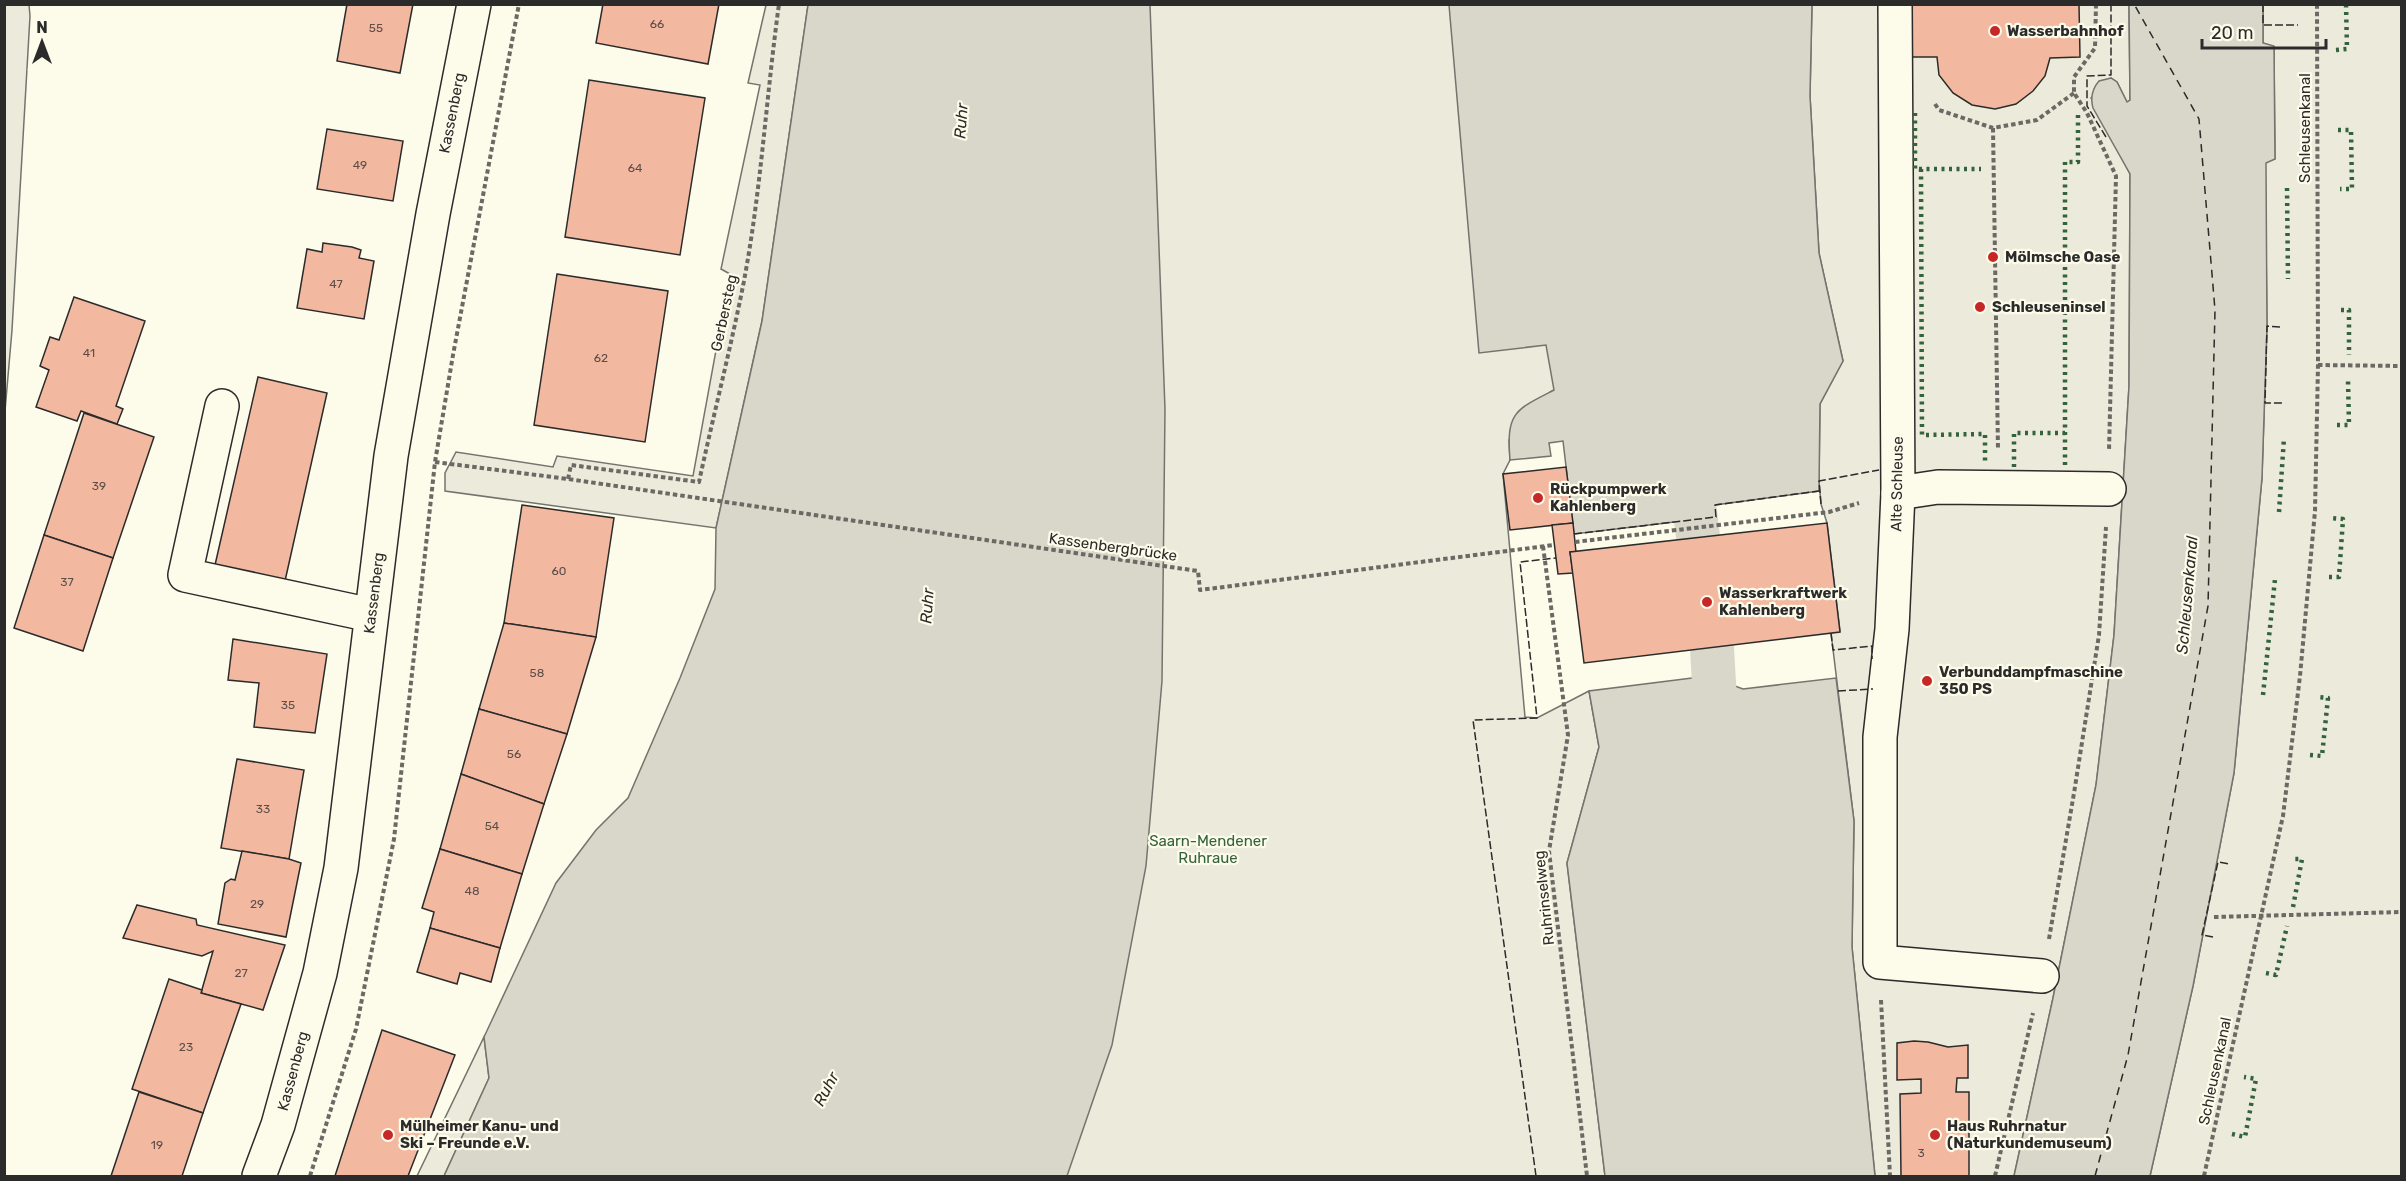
<svg xmlns="http://www.w3.org/2000/svg" width="2406" height="1181" viewBox="0 0 2406 1181" font-family="Rubik,sans-serif">
<style>
.green{fill:#ecebdb;stroke:#74746e;stroke-width:1.5}
.water{fill:#d8d7c9;stroke:#74746e;stroke-width:1.5}
.lines{fill:none;stroke-linecap:round;stroke-linejoin:round}
.canal{stroke:#d8d7c9;stroke-width:44}
.ferry{stroke:#2b2b2b;stroke-width:1.5;stroke-dasharray:8 6;stroke-linecap:butt}
.building{fill:#f2b8a0;stroke:#2b2b2b;stroke-width:1.5}
.minor-casing{stroke:#2b2b2b;stroke-width:36}
.major-casing{stroke:#2b2b2b;stroke-width:36}
.path{stroke:#6a6964;stroke-width:4;stroke-dasharray:4.5 3;stroke-linecap:butt}
.minor{stroke:#fdfbea;stroke-width:33}
.major{stroke:#fdfbea;stroke-width:33}
.hedge{stroke:#34623c;stroke-width:4.5;stroke-dasharray:3 4.5;stroke-linecap:butt}
.fence{stroke:#2b2b2b;stroke-width:1.5;stroke-dasharray:8 3;stroke-linecap:butt}
.poi-dot{fill:#c62828;stroke:#fdfbea;stroke-width:2}
.labels{text-anchor:middle;dominant-baseline:central;stroke-width:4.5;stroke-linejoin:round;paint-order:stroke}
.number-label{font-size:12px;fill:#5d4e48}
.poi-label{font-size:15px;font-weight:bold;fill:#2b2b2b;stroke:#fdfbea;text-anchor:start}
.street-label{font-size:15px;fill:#2b2b2b;stroke:#fdfbea}
.park-label{font-size:15px;fill:#34623c;stroke:#fdfbea}
.water-label{font-size:16px;font-style:italic;fill:#2b2b2b;stroke:#fdfbea}
</style>
<rect width="100%" height="100%" fill="#fdfbea"/>
<!-- green -->
<g class="green">
<path d="M5 4 29 5 30 16 12 330 5 411Z"/>
<path d="M766 5H808L762 321 716 528 445 491V473L456 452 553 467 557 456 693 476 730 274 721 269 760 85 748 83Z"/>
<path d="M965 5H1564L1554 390 1550 392 1509 440 1510 460 1503 474 1525 717 1537 718 1589 691 1599 747 1567 863 1605 1176H763Z"/>
<path d="M1812 5H2129L2130 100 2127 102 2117 82 2111 78 2091 98 2130 174 2129 386 2114 635 2096 785 2053 998 2014 1176H1875L1852 947 1854 821 1831 633 1840 631 1827 523 1821 504 1819 481 1820 404 1843 361 1819 253 1810 96Z"/>
<path d="M2263 5H2401V1176H2150L2193 986 2234 773 2262 478 2267 326 2265 162 2275 159 2274 47 2263 43Z"/>
<path d="M484 1037 489 1078 444 1176H417Z"/>
</g>
<!-- water -->
<g class="water">
<path d="M808 5H1150L1165 409 1162 681 1146 866 1112 1045 1067 1176H444L489 1078 484 1037 556 883 596 830 628 798 680 678 715 589 716 528 762 321Z"/>
<path d="M1449 5H1812L1810 96 1819 253 1843 361 1820 404 1819 491 1715 505 1716 517 1574 534 1563 441 1549 443 1551 456 1510 460C1506 412 1515 410 1554 390L1546 345 1479 353Z"/>
<path d="M2129 5H2263V43L2274 46 2275 159 2266 163 2267 326 2262 478 2234 773 2193 986 2150 1176H2014L2053 998 2096 785 2114 635 2129 386 2130 174 2093 108C2090 97 2092 89 2099 81L2111 78 2117 82 2127 102 2130 100Z"/>
<path d="M1708 676 1743 689 1836 678 1854 821 1852 947 1875 1176H1605L1567 863 1599 747 1589 691Z"/>
</g>
<g class="lines">
<!-- canal -->
<g class="canal">
<path d="M1689 462 1698 537"/>
<path d="M1712 648 1717 737"/>
</g>
<!-- ferry -->
<path class="ferry" d="M2095 1176 2128 1055 2208 606 2215 310 2199 119 2134 4"/>
</g>
<!-- building -->
<g class="building">
<path d="M347 4H413L400 73 337 61Z"/>
<path d="M603 4H719L708 64 596 43Z"/>
<path d="M1911 4H2079L2080 57 2050 58 2045 76 2033 91 2016 104 1995 109 1972 105 1953 93 1939 75 1937 57H1911Z"/>
<path d="M589 80 705 98 680 255 565 237Z"/>
<path d="M327 129 403 141 393 201 317 189Z"/>
<path d="M323 243 352 247 361 250 359 258 374 261 364 319 297 308 307 249 322 252Z"/>
<path d="M557 274 668 291 645 442 534 425Z"/>
<path d="M74 297 145 321 116 406 123 409 117 424 81 411 77 421 36 407 49 370 40 366 50 337 59 340Z"/>
<path d="M258 377 327 393 285 581 215 565Z"/>
<path d="M84 413 154 437 113 558 44 535Z"/>
<path d="M1566 467 1573 523 1510 530 1503 474Z"/>
<path d="M522 505 614 518 596 637 504 623Z"/>
<path d="M1573 523 1576 552H1570L1573 573 1558 574 1552 525Z"/>
<path d="M1827 523 1840 632 1584 663 1570 552Z"/>
<path d="M44 535 113 558 83 651 14 628Z"/>
<path d="M504 623 596 637 567 734 479 709Z"/>
<path d="M233 639 327 654 315 733 254 727 259 683 228 680Z"/>
<path d="M479 709 567 734 544 804 461 774Z"/>
<path d="M237 759 304 770 289 859 221 848Z"/>
<path d="M461 774 544 804 522 874 440 849Z"/>
<path d="M440 849 522 874 500 948 430 928 434 912 422 908Z"/>
<path d="M242 851 289 859 301 863 286 937 218 924 225 883 231 879 235 880Z"/>
<path d="M137 905 196 919 197 925 285 945 263 1010 201 993 213 951 202 956 123 938Z"/>
<path d="M430 928 500 948 491 982 460 973 457 984 417 972Z"/>
<path d="M169 979 202 990 201 993 241 1004 203 1113 132 1089Z"/>
<path d="M382 1030 455 1055 408 1176H335Z"/>
<path d="M1914 1041 1928 1042 1948 1047 1968 1045V1078H1957L1956 1092H1969V1176H1901L1900 1094 1921 1093V1079L1897 1080V1043Z"/>
<path d="M139 1092 203 1113 182 1176H111Z"/>
</g>
<g class="lines">
<!-- minor casing -->
<g class="minor-casing">
<g id="minor">
<path d="M1895 4 1898 493 1892 629 1880 737V962L2042 976"/>
<path d="M222 406 185 575 371 615"/>
<path d="M1898 493 1938 487 2109 489"/>
</g>
</g>
<!-- major casing -->
<g class="major-casing">
<path id="major" d="M259 1176 278 1125 320 973 341 868 391 456 433 214 474 4"/>
</g>
<!-- path -->
<g class="path">
<path d="M2096 4 2095 48 2074 77V93L2087 113 2116 176 2109 451"/>
<path d="M1935 104 1939 110 1993 128 2037 120 2074 93"/>
<path d="M1993 128 1998 450"/>
<path d="M2318 365 2402 366"/>
<path d="M435 462 568 479 1198 571 1200 590 1554 545"/>
<path d="M568 479 571 465 699 482C713 417 730 351 743 286 761 193 766 98 779 4"/>
<path d="M1575 542 1829 512 1859 503"/>
<path d="M1543 546 1568 735 1549 851 1587 1176"/>
<path d="M2214 917 2402 912"/>
<path d="M2049 939 2074 793 2099 635 2106 527"/>
<path d="M1881 1000 1890 1176"/>
<path d="M310 1176 356 1029 394 839 435 462 453 355 519 4"/>
<path d="M1995 1176 2033 1013"/>
<path d="M2204 1176 2283 816 2300 676 2315 511 2318 365 2317 4"/>
</g>
<!-- minor -->
<use href="#minor" class="minor"/>
<!-- major -->
<use href="#major" class="major"/>
<!-- hedge -->
<g class="hedge">
<path d="M2336 50 2347 49 2346 4"/>
<path d="M1915 113V169H1981"/>
<path d="M2338 130H2351L2352 189H2340"/>
<path d="M1921 169 1922 435 1985 434V465"/>
<path d="M2287 188 2288 279"/>
<path d="M2341 310H2349V355"/>
<path d="M2337 425H2349L2348 380"/>
<path d="M2065 465V162H2078V112"/>
<path d="M2014 467V433H2065"/>
<path d="M2279 512 2284 438"/>
<path d="M2329 577H2339L2343 519 2331 518"/>
<path d="M2263 695 2275 579"/>
<path d="M2310 755 2322 756 2328 698 2317 697"/>
<path d="M2293 907 2302 859H2294"/>
<path d="M2266 973 2276 975 2287 926"/>
<path d="M2232 1134 2245 1137 2256 1079 2244 1077"/>
</g>
<!-- fence -->
<g class="fence">
<path d="M2263 4V25H2298"/>
<path d="M2106 137 2087 106V76L2111 75V4"/>
<path d="M2280 327 2267 326 2265 403H2282"/>
<path d="M1821 504 1819 481 1879 470"/>
<path d="M1574 534 1716 517 1715 505 1819 491"/>
<path d="M1831 633 1833 650 1872 646V659"/>
<path d="M1838 691 1873 689"/>
<path d="M2213 937 2202 935 2218 862 2230 864"/>
<path d="M1536 1176 1473 720 1537 718 1520 562 1556 558"/>
</g>
</g>
<!-- markers -->
<g class="poi-dot">
<circle cx="1995" cy="31" r="6"/>
<circle cx="1993" cy="257" r="6"/>
<circle cx="1980" cy="307" r="6"/>
<circle cx="1538" cy="498" r="6"/>
<circle cx="1707" cy="602" r="6"/>
<circle cx="1927" cy="681" r="6"/>
<circle cx="388" cy="1135" r="6"/>
<circle cx="1935" cy="1135" r="6"/>
</g>
<g class="labels">
<!-- number labels -->
<g class="number-label">
<text x="657" y="24">66</text>
<text x="376" y="28">55</text>
<text x="360" y="165">49</text>
<text x="635" y="168">64</text>
<text x="336" y="284">47</text>
<text x="89" y="353">41</text>
<text x="601" y="358">62</text>
<text x="99" y="486">39</text>
<text x="559" y="571">60</text>
<text x="67" y="582">37</text>
<text x="537" y="673">58</text>
<text x="288" y="705">35</text>
<text x="514" y="754">56</text>
<text x="263" y="809">33</text>
<text x="492" y="826">54</text>
<text x="472" y="891">48</text>
<text x="257" y="904">29</text>
<text x="241" y="973">27</text>
<text x="186" y="1047">23</text>
<text x="157" y="1145">19</text>
<text x="1921" y="1153">3</text>
</g>
<!-- poi labels -->
<g class="poi-label">
<text x="2007" y="31">Wasserbahnhof</text>
<text x="2005" y="257">Mölmsche Oase</text>
<text x="1992" y="307">Schleuseninsel</text>
<text x="1550" y="489">Rückpumpwerk<tspan x="1550" dy="17">Kahlenberg</tspan></text>
<text x="1719" y="593">Wasserkraftwerk<tspan x="1719" dy="17">Kahlenberg</tspan></text>
<text x="1939" y="672">Verbunddampfmaschine<tspan x="1939" dy="17">350 PS</tspan></text>
<text x="400" y="1126">Mülheimer Kanu- und<tspan x="400" dy="17">Ski – Freunde e.V.</tspan></text>
<text x="1947" y="1126">Haus Ruhrnatur<tspan x="1947" dy="17">(Naturkundemuseum)</tspan></text>
</g>
<!-- street labels -->
<g class="street-label">
<text transform="translate(452 113) rotate(-79)">Kassenberg</text>
<text transform="translate(2305 128) rotate(-90)">Schleusenkanal</text>
<text transform="translate(724 313) rotate(-78)">Gerbersteg</text>
<text transform="translate(1897 484) rotate(-89)">Alte Schleuse</text>
<text transform="translate(1113 547) rotate(8)">Kassenbergbrücke</text>
<text transform="translate(374 593) rotate(-83)">Kassenberg</text>
<text transform="translate(1544 898) rotate(-96)">Ruhrinselweg</text>
<text transform="translate(293 1071) rotate(-75)">Kassenberg</text>
<text transform="translate(2215 1071) rotate(-78)">Schleusenkanal</text>
</g>
<!-- park labels -->
<g class="park-label">
<text x="1208" y="841">Saarn-Mendener<tspan x="1208" dy="17">Ruhraue</tspan></text>
</g>
<!-- water labels -->
<g class="water-label">
<text transform="translate(961 121) rotate(-86)">Ruhr</text>
<text transform="translate(2187 595) rotate(-85)">Schleusenkanal</text>
<text transform="translate(927 606) rotate(-86)">Ruhr</text>
<text transform="translate(826 1089) rotate(-62)">Ruhr</text>
</g>
</g>
<!-- border -->
<rect width="2406" height="1181" fill="none" stroke="#2b2b2b" stroke-width="12"/>
<!-- north arrow -->
<g transform="translate(42 42)" stroke="#fdfbea" stroke-width="4.5" paint-order="stroke">
<path d="M0-4.5L10 22L0 15L-10 22Z" fill="#2b2b2b"/>
<text y="-9" font-size="16" font-weight="bold" text-anchor="middle" fill="#2b2b2b">N</text>
</g>
<!-- scale -->
<path d="M2202 39v9h124v-9" fill="none" stroke="#2b2b2b" stroke-width="3"/>
<text x="2211" y="39" font-size="18" fill="#2b2b2b" stroke="#fdfbea" stroke-width="4.5" paint-order="stroke">20 m</text>
</svg>
